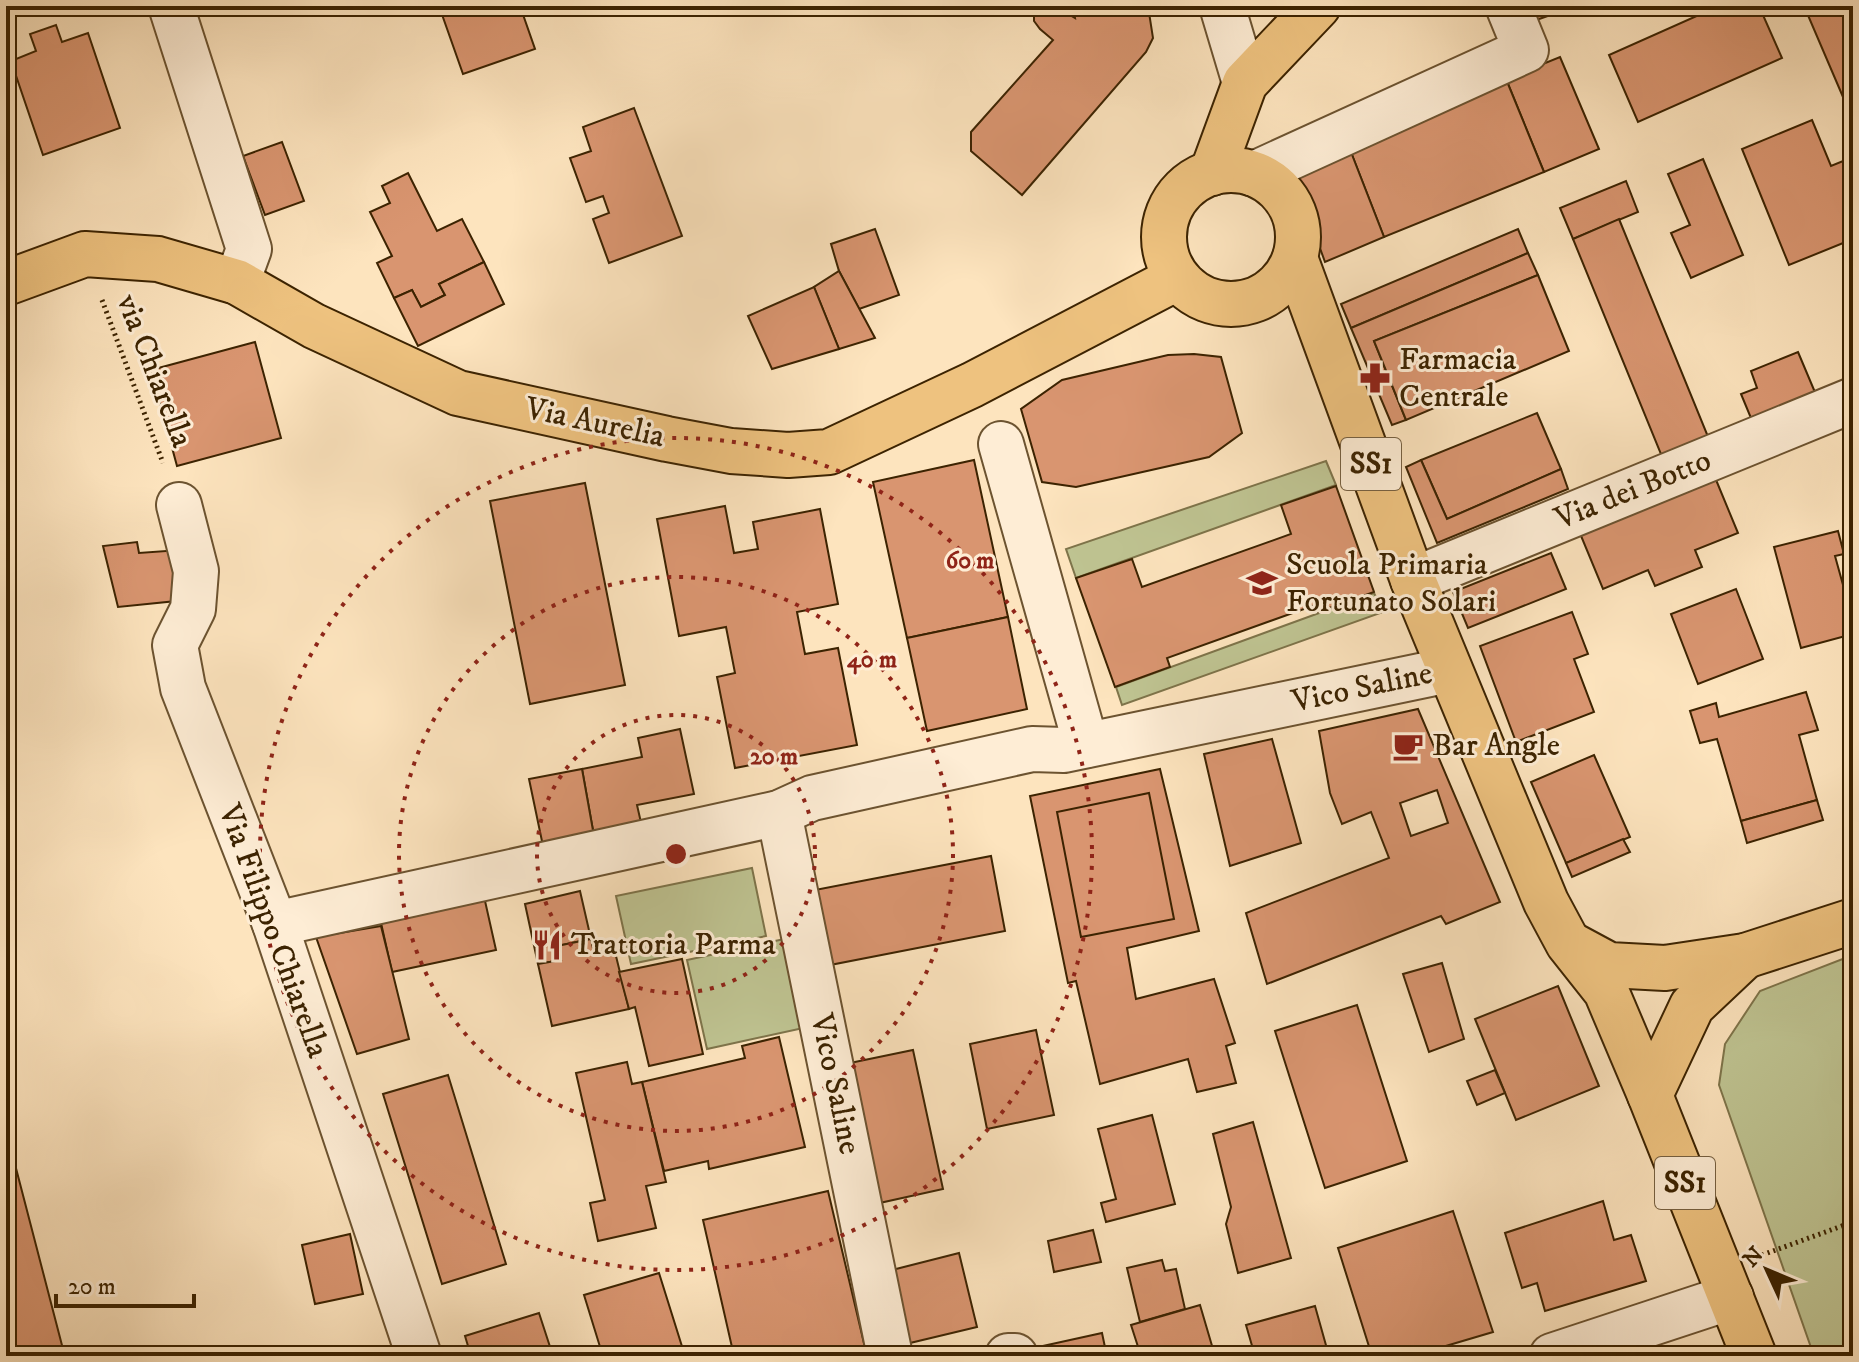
<svg xmlns="http://www.w3.org/2000/svg" width="1859" height="1362" viewBox="0 0 1859 1362" font-family="'IM FELL DW Pica',serif">
<style>
.green{fill:#bfc492;stroke:#7e744a;stroke-width:2}
.building{fill:#d99570;stroke:#3c2301;stroke-width:2;fill-rule:evenodd}
.lines{fill:none;stroke-linecap:round;stroke-linejoin:round}
.minor-casing{stroke:#6c5330;stroke-width:48}
.major-casing{stroke:#3c2301;stroke-width:48}
.path{stroke:#3c2301;stroke-width:5;stroke-dasharray:2 4;stroke-linecap:butt}
.minor{stroke:#feedd5;stroke-width:44}
.major{stroke:#eec27f;stroke-width:44}
.ring{fill:none;stroke:#8f2418;stroke-width:4;stroke-dasharray:4 8}
.labels{text-anchor:middle;dominant-baseline:central;stroke-width:6;stroke-linejoin:round;paint-order:stroke}
.shield{fill:#feedd5;stroke:#766041;stroke-width:2}
.shield-label{font-size:30px;font-weight:bold;fill:#3c2301}
.poi-label{font-size:32px;fill:#3c2301;stroke:#feedd5;text-anchor:start}
.street-label{font-size:32px;fill:#3c2301;stroke:#feedd5}
.centre{fill:#8f2418;stroke:#feedd5;stroke-width:4}
.ring-label{font-size:24px;text-anchor:middle;font-weight:bold;fill:#8f2418;stroke:#feedd5;stroke-width:6;stroke-linejoin:round;paint-order:stroke}
</style>
<rect width="100%" height="100%" fill="#fde4be"/>
<filter id="stains"><feTurbulence type="fractalNoise" baseFrequency=".0025" numOctaves="4"/><feColorMatrix values="0 0 0 0 .2 0 0 0 0 .09 0 0 0 0 .02 0 0 0 .5 -.17"/></filter>
<radialGradient id="worn" r=".72"><stop offset=".6" stop-color="#630" stop-opacity="0"/><stop offset="1" stop-color="#630" stop-opacity=".3"/></radialGradient>
<!-- green -->
<g class="green">
<path d="M1326 461 1336 485 1076 578 1066 549Z"/>
<path d="M1374 593 1383 612 1122 705 1116 687Z"/>
<path d="M752 868 766 936 631 964 616 896Z"/>
<path d="M789 938 808 1027 707 1049 687 960Z"/>
<path d="M1853 955V1356H1814L1719 1085 1725 1044 1760 991Z"/>
</g>
<!-- building -->
<g class="building">
<path d="M439 6H520L535 49 463 74Z"/>
<path d="M1038 6H1055L1075 18 1073 6H1148L1153 38 1146 52 1022 195 971 151V132L1053 40 1040 29 1034 21V12Z"/>
<path d="M1521 6H1576L1528 23Z"/>
<path d="M1719 6H1759L1782 58 1638 122 1609 55Z"/>
<path d="M1804 6H1853L1852 118Z"/>
<path d="M56 25 62 42 88 33 120 128 43 155 11 61 36 51 30 34Z"/>
<path d="M1560 57 1599 149 1544 172 1506 79Z"/>
<path d="M1506 79 1544 172 1384 237 1349 147Z"/>
<path d="M634 108 682 236 609 263 593 219 609 213 603 196 586 202 570 158 591 151 583 127Z"/>
<path d="M1812 120 1831 166 1853 157V239L1789 265 1742 149Z"/>
<path d="M282 142 304 201 265 215 243 156Z"/>
<path d="M1349 147 1384 237 1325 262 1292 171Z"/>
<path d="M1703 159 1743 255 1691 278 1671 233 1690 225 1668 174Z"/>
<path d="M408 173 437 231 462 219 484 262 439 284 445 295 421 307 412 290 394 298 377 263 392 256 370 212 390 203 382 186Z"/>
<path d="M1626 181 1638 212 1573 239 1560 208Z"/>
<path d="M1619 219 1711 444 1665 464 1573 239Z"/>
<path d="M875 229 899 295 859 309 839 271 831 244Z"/>
<path d="M1518 229 1528 253 1351 328 1341 304Z"/>
<path d="M1528 253 1538 275 1374 341 1406 420 1392 425 1351 328Z"/>
<path d="M484 262 504 304 418 346 394 298 412 290 421 307 445 295 439 284Z"/>
<path d="M839 271 875 338 839 349 814 287Z"/>
<path d="M1538 275 1569 351 1406 420 1374 341Z"/>
<path d="M814 287 839 349 772 369 748 316Z"/>
<path d="M255 342 281 438 177 466 151 370Z"/>
<path d="M1798 352 1817 397 1753 423 1741 394 1757 388 1751 371Z"/>
<path d="M1194 354 1221 357 1242 433 1209 457 1076 487 1042 482 1021 409 1062 380 1168 355Z"/>
<path d="M1537 413 1561 469 1447 519 1421 460Z"/>
<path d="M974 460 1008 617 907 638 873 482Z"/>
<path d="M1421 460 1447 519 1561 469 1568 489 1437 543 1406 467Z"/>
<path d="M1714 475 1738 533 1695 550 1702 567 1655 586 1648 570 1603 589 1579 531Z"/>
<path d="M585 483 625 685 530 704 490 501Z"/>
<path d="M1336 486 1374 592 1318 612 1315 605 1167 658 1170 667 1115 687 1076 578 1132 559 1142 587 1291 534 1281 505Z"/>
<path d="M725 506 734 553 758 549 753 522 820 509 838 604 797 612 805 654 838 648 857 745 735 768 717 677 735 673 726 627 679 636 657 519Z"/>
<path d="M1838 531 1844 554 1835 556 1853 621V634L1801 648 1774 547Z"/>
<path d="M137 542 139 553 180 550 186 600 118 607 103 546Z"/>
<path d="M1551 553 1566 589 1468 628 1453 592Z"/>
<path d="M1736 589 1763 659 1698 684 1671 614Z"/>
<path d="M1572 612 1588 654 1574 659 1594 712 1516 742 1480 646Z"/>
<path d="M1008 617 1027 709 927 731 907 638Z"/>
<path d="M1806 692 1818 730 1799 735 1817 800 1741 821 1717 739 1700 743 1690 711 1716 703 1719 717Z"/>
<path d="M1418 709 1500 902 1446 924 1441 916 1267 984 1246 913 1389 858 1371 812 1342 824 1330 793 1319 731ZM1437 790 1448 823 1411 836 1400 803Z"/>
<path d="M680 729 694 794 637 805 642 827 594 836 582 769 642 757 638 738Z"/>
<path d="M1272 739 1301 843 1230 866 1204 754Z"/>
<path d="M1594 755 1630 837 1566 863 1531 782Z"/>
<path d="M582 769 594 836 543 846 529 779Z"/>
<path d="M1160 769 1199 931 1127 948 1136 999 1214 979 1235 1043 1226 1046 1236 1083 1197 1092 1188 1059 1100 1084 1076 981 1068 983 1030 796Z"/>
<path d="M1149 793 1174 919 1081 937 1057 812Z"/>
<path d="M1817 800 1823 820 1747 843 1741 821Z"/>
<path d="M1623 839 1630 852 1572 877 1566 863Z"/>
<path d="M991 856 1005 931 830 965 815 890Z"/>
<path d="M580 891 591 939 557 946 561 960 538 964 525 904Z"/>
<path d="M483 892 496 950 392 972 379 914Z"/>
<path d="M381 926 409 1039 357 1054 316 937Z"/>
<path d="M591 939 594 953 614 948 629 1009 552 1026 538 964 561 960 557 946Z"/>
<path d="M682 959 703 1054 649 1066 635 1007 629 1009 619 972Z"/>
<path d="M1442 963 1464 1039 1429 1052 1403 974Z"/>
<path d="M1558 986 1599 1086 1516 1120 1475 1019Z"/>
<path d="M1357 1005 1407 1161 1325 1188 1275 1031Z"/>
<path d="M1036 1030 1054 1115 987 1129 970 1044Z"/>
<path d="M779 1037 805 1147 709 1169 708 1161 664 1171 642 1082 745 1058 742 1046Z"/>
<path d="M913 1050 943 1189 875 1204 845 1064Z"/>
<path d="M627 1062 632 1084 642 1082 666 1182 646 1186 656 1228 598 1241 590 1203 605 1200 576 1073Z"/>
<path d="M1495 1070 1505 1093 1477 1105 1467 1081Z"/>
<path d="M448 1075 506 1264 442 1284 383 1094Z"/>
<path d="M1152 1115 1175 1204 1106 1222 1101 1203 1116 1199 1098 1129Z"/>
<path d="M1253 1122 1291 1258 1238 1273 1226 1224 1231 1207 1213 1134Z"/>
<path d="M11 1149 64 1353 51 1356H6V1150Z"/>
<path d="M828 1191 867 1356H734L703 1220Z"/>
<path d="M1603 1201 1614 1240 1631 1235 1646 1281 1545 1311 1537 1283 1522 1288 1505 1233Z"/>
<path d="M1453 1211 1493 1332 1412 1356H1372L1338 1248Z"/>
<path d="M1093 1230 1101 1262 1054 1272 1048 1241Z"/>
<path d="M350 1234 363 1294 315 1304 302 1245Z"/>
<path d="M959 1253 977 1327 910 1343 892 1270Z"/>
<path d="M1162 1260 1165 1271 1176 1269 1185 1309 1140 1322 1127 1268Z"/>
<path d="M659 1273 685 1356H583L601 1350 584 1295Z"/>
<path d="M1200 1305 1215 1356H1141L1131 1325Z"/>
<path d="M1315 1306 1329 1356H1255L1246 1325Z"/>
<path d="M539 1313 553 1356H471L465 1336Z"/>
<path d="M1102 1333 1106 1352 1089 1356H1030L1029 1349Z"/>
</g>
<g class="lines">
<!-- minor casing -->
<g class="minor-casing">
<g id="minor">
<path d="M171 6 249 249 237 282"/>
<path d="M1222 6 1245 83"/>
<path d="M1254 174 1526 50 1508 6"/>
<path d="M1001 444 1086 745"/>
<path d="M179 505 196 571 193 609 175 645 183 688 275 924 419 1356"/>
<path d="M1413 580 1853 400"/>
<path d="M779 813 890 1356"/>
<path d="M275 924 779 813 812 798 1032 749 1064 750 1449 670"/>
<path d="M1008 1356H1015"/>
<path d="M1552 1356 1731 1297"/>
</g>
</g>
<!-- major casing -->
<g class="major-casing">
<g id="major">
<circle cx="1231" cy="237" r="67"/>
<path d="M1212 173 1245 83 1318 6"/>
<path d="M1295 258 1413 580 1546 902 1568 943 1606 991 1650 1095 1754 1356"/>
<path d="M6 283 85 254 158 259 237 282 314 326 458 393 667 439 731 451 788 455 829 452 972 385 1177 278"/>
<path d="M1570 944 1609 965 1665 968 1745 956 1853 921"/>
<path d="M1650 1095 1692 1006 1745 956"/>
</g>
</g>
<!-- path -->
<g class="path">
<path d="M102 300 163 463"/>
<path d="M1762 1255 1853 1222"/>
</g>
<!-- minor -->
<use href="#minor" class="minor"/>
<!-- major -->
<use href="#major" class="major"/>
</g>
<!-- distance rings -->
<g class="ring">
<circle cx="676" cy="854" r="139"/>
<circle cx="676" cy="854" r="277"/>
<circle cx="676" cy="854" r="416"/>
</g>
<!-- icons -->
<defs>
<g id="pharmacy-bare" transform="scale(2.4)"><path d="M-2-6h4v4h4v4h-4v4h-4v-4h-4v-4h4Z" fill="#8f2418" stroke="#feedd5" stroke-width="2.5" paint-order="stroke"/></g>
<g id="school-bare" transform="scale(2.4)"><path d="M0-5L7-2L0 1L-7-2ZM-4 1L0 2.5L4 1V4Q0 6-4 4Z" fill="#8f2418" stroke="#feedd5" stroke-width="2.5" paint-order="stroke"/></g>
<g id="cafe-bare" transform="scale(2.4)"><path d="M-5.5-4.5H6V0H3Q3 3.5 0 3.5H-2.5Q-5.5 3.5-5.5 0ZM3-3.2v2h1.7v-2ZM-6 4.5H4V6H-6Z" fill="#8f2418" stroke="#feedd5" stroke-width="2.5" paint-order="stroke"/></g>
<g id="restaurant-bare" transform="scale(2.4)"><path d="M-5-6h1v4h1v-4h1v4h1v-4h1v5L-1.5 .5V6h-2V.5L-5-1ZM5-6V6H3V1.5H1.5Q1.5-4 5-6Z" fill="#8f2418" stroke="#feedd5" stroke-width="2.5" paint-order="stroke"/></g>
</defs>
<g fill-rule="evenodd">
<use href="#pharmacy-bare" x="1375" y="378"/>
<use href="#school-bare" x="1262" y="583"/>
<use href="#cafe-bare" x="1408" y="746"/>
<use href="#restaurant-bare" x="547" y="945"/>
</g>
<g class="labels">
<!-- shield labels -->
<g class="shield">
<rect x="1341" y="438" width="60" height="52" rx="6"/>
<rect x="1655" y="1157" width="60" height="52" rx="6"/>
</g>
<g class="shield-label">
<text x="1371" y="464">SS1</text>
<text x="1685" y="1183">SS1</text>
</g>
<!-- poi labels -->
<g class="poi-label">
<text x="1399" y="360">Farmacia<tspan x="1399" dy="37">Centrale</tspan></text>
<text x="1286" y="565">Scuola Primaria<tspan x="1286" dy="37">Fortunato Solari</tspan></text>
<text x="1432" y="746">Bar Angle</text>
<text x="571" y="945">Trattoria Parma</text>
</g>
<!-- street labels -->
<g class="street-label">
<text transform="translate(154 371) rotate(69)">via Chiarella</text>
<text transform="translate(595 423) rotate(12)">Via Aurelia</text>
<text transform="translate(1633 490) rotate(-22)">Via dei Botto</text>
<text transform="translate(1362 688) rotate(-12)">Vico Saline</text>
<text transform="translate(273 931) rotate(70)">Via Filippo Chiarella</text>
<text transform="translate(835 1084) rotate(78)">Vico Saline</text>
</g>
</g>
<circle cx="676" cy="854" r="12" class="centre"/>
<g class="ring-label">
<text x="970" y="568">60 m</text>
<text x="872" y="667">40 m</text>
<text x="774" y="764">20 m</text>
</g>
<!-- margin -->
<rect width="1859" height="1362" fill="none" stroke="#fde4be" stroke-width="32"/>
<rect x="8" y="8" width="1843" height="1346" fill="none" stroke="#3c2301" stroke-width="4"/>
<rect x="16" y="16" width="1827" height="1330" fill="none" stroke="#3c2301" stroke-width="2"/>
<!-- north arrow -->
<g transform="translate(1767 1270) rotate(314)" stroke="#feedd5" stroke-width="6" paint-order="stroke">
<path d="M0-6L14 30L0 20L-14 30Z" fill="#3c2301"/>
<text y="-12" font-size="22" font-weight="bold" text-anchor="middle" fill="#3c2301">N</text>
</g>
<!-- scale -->
<path d="M56 1294v12h138v-12" fill="none" stroke="#3c2301" stroke-width="4"/>
<text x="68" y="1294" font-size="24" fill="#3c2301" stroke="#feedd5" stroke-width="6" paint-order="stroke">20 m</text>
<rect width="100%" height="100%" filter="url(#stains)"/>
<rect width="100%" height="100%" fill="url(#worn)"/>
</svg>
